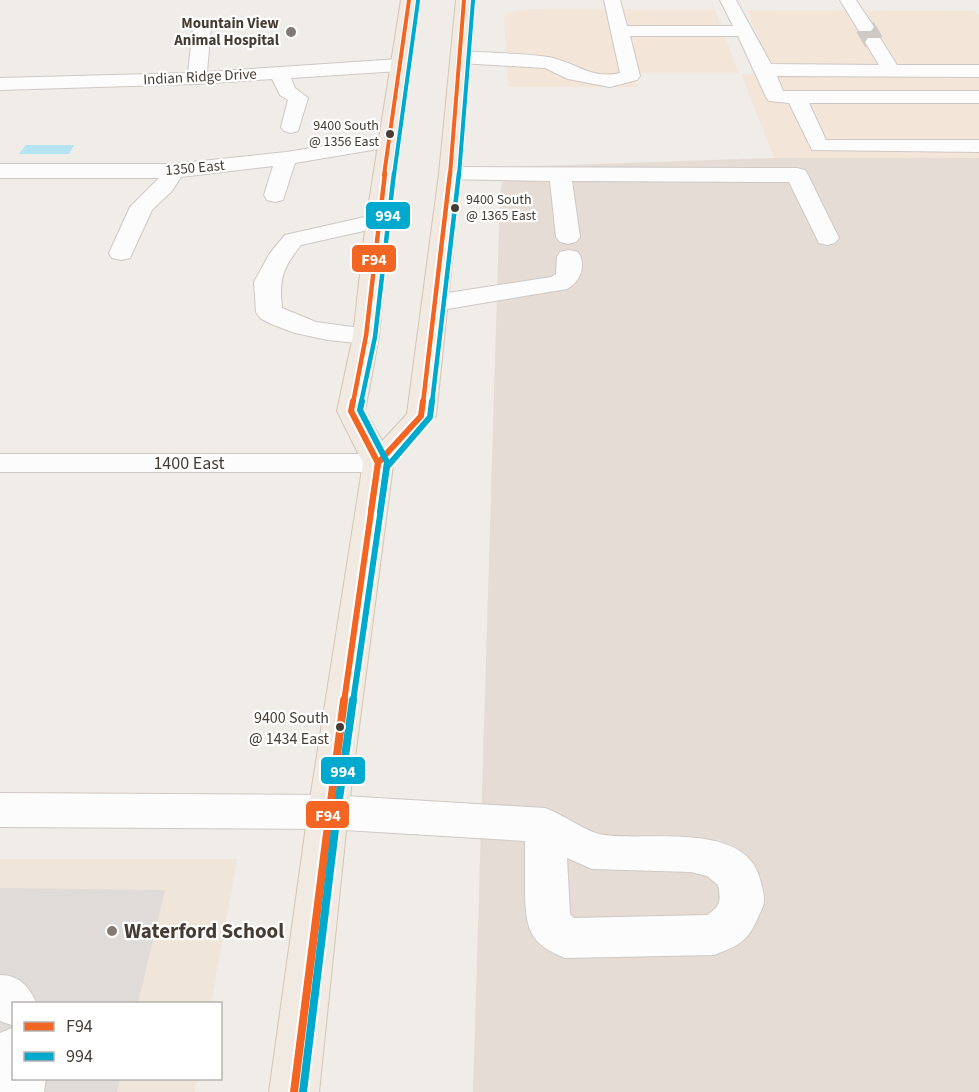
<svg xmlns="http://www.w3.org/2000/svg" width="979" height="1092" viewBox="0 0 979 1092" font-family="'Source Sans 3',sans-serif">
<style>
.residential{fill:#e5ddd5}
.commercial{fill:#f4e5d9}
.education{fill:#efe5d9}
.parking{fill:#dfdbd8}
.water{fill:#b4e4f2}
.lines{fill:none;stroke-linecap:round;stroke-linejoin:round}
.minor-tunnel{stroke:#cec9c4;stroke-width:20;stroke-dasharray:20 10;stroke-linecap:butt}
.minor-casing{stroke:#cdc8c4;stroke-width:2}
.major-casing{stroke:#d4c5b3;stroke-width:2}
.minor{fill:#fdfcfc;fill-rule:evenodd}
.major{fill:#f1eae2;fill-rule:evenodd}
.bus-1-far3-casing{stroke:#fff;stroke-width:6}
.bus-1-far2-casing{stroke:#fff;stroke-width:8}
.bus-1-far1-casing{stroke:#fff;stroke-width:10}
.bus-1-casing{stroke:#fff;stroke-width:12}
.bus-2-far3-casing{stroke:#fff;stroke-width:6}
.bus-2-far2-casing{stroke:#fff;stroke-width:8}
.bus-2-far1-casing{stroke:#fff;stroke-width:10}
.bus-2-casing{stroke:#fff;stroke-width:12}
.bus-1-far3{stroke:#f26522;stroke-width:4}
.bus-1-far2{stroke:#f26522;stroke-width:4.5}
.bus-1-far1{stroke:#f26522;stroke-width:6}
.bus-1{stroke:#f26522;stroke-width:8}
.bus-2-far3{stroke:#00a9ce;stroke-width:4}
.bus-2-far2{stroke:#00a9ce;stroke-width:4.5}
.bus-2-far1{stroke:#00a9ce;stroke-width:6}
.bus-2{stroke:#00a9ce;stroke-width:8}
.poi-dot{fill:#827a72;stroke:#fff;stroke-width:2}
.bus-dot{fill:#473c33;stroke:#fff;stroke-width:2}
.labels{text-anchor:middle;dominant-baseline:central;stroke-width:4.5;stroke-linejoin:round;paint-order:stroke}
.far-bus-label{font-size:14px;fill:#473c33;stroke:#fff;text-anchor:end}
.far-poi-label{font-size:15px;font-weight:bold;fill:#473c33;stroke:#fff;text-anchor:end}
.far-street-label{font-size:15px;fill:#473c33;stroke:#fff}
.bus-label{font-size:16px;fill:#473c33;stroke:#fff;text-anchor:end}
.street-label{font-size:18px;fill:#473c33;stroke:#fff}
.near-poi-label{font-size:21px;font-weight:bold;fill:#473c33;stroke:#fff;text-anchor:start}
.line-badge{stroke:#fff;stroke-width:2}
.badge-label{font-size:16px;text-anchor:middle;font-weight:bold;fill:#fff}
</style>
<rect width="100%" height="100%" fill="#f0ece8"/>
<!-- residential -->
<path class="residential" d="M774 158H979V1092H473L500 193 506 167Z"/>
<!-- commercial -->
<g class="commercial">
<path d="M530 9 715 10 739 73H634L638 87H508L504 17 515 11Z"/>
<path d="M747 10 975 11 979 15V158H774L741 74 773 73Z"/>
</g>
<!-- education -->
<path class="education" d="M0 859H237L211 1003 14 1004V1078L197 1079 195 1092H0Z"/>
<!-- parking -->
<path class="parking" d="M0 888 165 890 138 1003 14 1004V1078L120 1079 117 1092H0Z"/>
<!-- water -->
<path class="water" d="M26 145H74L69 154H19Z"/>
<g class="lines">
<!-- minor-tunnel -->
<path class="minor-tunnel" d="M865 27 874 42"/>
<!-- minor casing -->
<g class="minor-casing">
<g id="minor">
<path d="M604 0H620L627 26H733L720 0H736L771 64 879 65 865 42 868 38H880L897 65H979V77L777 76 783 91H979V103H809L826 140H979V152L812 150 789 103 769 101 766 97 738 36H630L640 76 637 80 610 87 568 79 545 68 460 63 453 61 451 57 453 53 460 51C489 53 520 53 548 57 574 61 590 80 620 73Z"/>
<path d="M840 0H856L874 27 871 31H859Z"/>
<path d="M202 22 208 23 211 27 207 72 399 59 406 61 408 65 406 69 399 71 291 78 295 88 308 98 298 131 291 133 284 131 281 127 288 100 280 95 272 79 197 84 0 90V78L188 73 193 27 196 23Z"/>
<path d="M389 136 396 138 399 142 396 146 295 163 283 200 275 202 267 200 264 195 273 166 181 177 172 191 152 210 130 258 121 260 112 258 109 253 130 207 159 178H0V164H173L286 152Z"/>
<path d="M450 167 797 168 805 170 808 175 839 238 835 243 827 245 819 243 789 182 572 181 580 237 576 242 568 244 560 242 556 237 550 181 442 179 439 174 442 169Z"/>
<path d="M378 214 386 216 390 221 386 226 301 245C282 269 279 279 282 308L316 322 375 330 379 336 375 342 366 344 328 340 295 333 271 324 260 318 256 312 254 282 270 253 285 235Z"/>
<path d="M569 250 578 252C587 265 580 282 567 289L435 311 426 308 422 303 426 298 435 295 551 277 556 274 557 257 560 252Z"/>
<path d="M0 454H378L389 456 393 463 389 470 378 472H0Z"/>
<path d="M0 793 328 795 545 808C562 814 584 830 599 834 641 843 745 819 760 879 762 887 766 898 763 906 750 937 747 943 714 955L565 958C529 944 526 928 525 893 525 875 525 858 525 841L328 829 0 827ZM567 858 592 869 691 872 707 876 718 885C721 901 721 906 707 915L574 918 570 914Z"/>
<path d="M0 975C20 975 29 987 37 1004H14V1026L0 1021Z"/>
<path d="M14 1027V1078H46L44 1092H0V1033Z"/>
</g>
</g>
<!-- major casing -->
<g class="major-casing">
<path id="major" d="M401 0H417L390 221 379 336 365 411 382 441 407 414 439 174 456 0H472L461 174 436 416 393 465 348 812 319 1092H269L308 812 363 463 337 411 353 336 366 221Z"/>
</g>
<!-- minor -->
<use href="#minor" class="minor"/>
<!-- major -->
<use href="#major" class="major"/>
<!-- bus-1-far3 casing -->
<g class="bus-1-far3-casing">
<g id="bus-1-far3">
<path d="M384 175 409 0"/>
<path d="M450 175 464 0"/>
</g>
</g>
<!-- bus-1-far2 casing -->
<g class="bus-1-far2-casing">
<g id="bus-1-far2">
<path d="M353 403 366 336 385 173"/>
<path d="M423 403 450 173"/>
</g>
</g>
<!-- bus-1-far1 casing -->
<g class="bus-1-far1-casing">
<g id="bus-1-far1">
<path d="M353 401 351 411 378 463 371 511"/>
<path d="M344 702 378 463 421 416 423 401"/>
</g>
</g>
<!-- bus-1 casing -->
<g class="bus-1-casing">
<path id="bus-1" d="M294 1092 344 700"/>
</g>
<!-- bus-2-far3 casing -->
<g class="bus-2-far3-casing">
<g id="bus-2-far3">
<path d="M394 175 418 1"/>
<path d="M459 175 473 1"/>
</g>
</g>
<!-- bus-2-far2 casing -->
<g class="bus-2-far2-casing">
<g id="bus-2-far2">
<path d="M361 403 375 337 394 173"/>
<path d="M432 403 459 173"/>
</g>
</g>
<!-- bus-2-far1 casing -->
<g class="bus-2-far1-casing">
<g id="bus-2-far1">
<path d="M362 401 360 410 387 462 380 512"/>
<path d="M353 702 387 467 430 417 432 401"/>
</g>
</g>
<!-- bus-2 casing -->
<g class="bus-2-casing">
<path id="bus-2" d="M303 1092 337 813 353 700"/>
</g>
<!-- bus-1-far3 -->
<use href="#bus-1-far3" class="bus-1-far3"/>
<!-- bus-1-far2 -->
<use href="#bus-1-far2" class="bus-1-far2"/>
<!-- bus-1-far1 -->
<use href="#bus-1-far1" class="bus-1-far1"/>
<!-- bus-1 -->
<use href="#bus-1" class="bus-1"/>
<!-- bus-2-far3 -->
<use href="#bus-2-far3" class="bus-2-far3"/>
<!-- bus-2-far2 -->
<use href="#bus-2-far2" class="bus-2-far2"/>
<!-- bus-2-far1 -->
<use href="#bus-2-far1" class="bus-2-far1"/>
<!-- bus-2 -->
<use href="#bus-2" class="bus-2"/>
</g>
<!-- markers -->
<g class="poi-dot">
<circle cx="291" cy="32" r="6"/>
<circle cx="112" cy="931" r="6"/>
</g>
<g class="bus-dot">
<circle cx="390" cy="134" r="5"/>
<circle cx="455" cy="208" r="5"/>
<circle cx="340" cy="727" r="5"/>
</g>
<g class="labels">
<!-- far-bus labels -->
<g class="far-bus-label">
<text x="379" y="126">9400 South<tspan x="379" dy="16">@ 1356 East</tspan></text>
<text x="466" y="200" text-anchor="start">9400 South<tspan x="466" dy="16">@ 1365 East</tspan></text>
</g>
<!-- far-poi labels -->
<g class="far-poi-label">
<text x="279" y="23">Mountain View<tspan x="279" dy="17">Animal Hospital</tspan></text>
</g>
<!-- far-street labels -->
<g class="far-street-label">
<text transform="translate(200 77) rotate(-3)">Indian Ridge Drive</text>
<text transform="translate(195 168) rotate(-5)">1350 East</text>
</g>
<!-- bus labels -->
<g class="bus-label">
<text x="329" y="718">9400 South<tspan x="329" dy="21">@ 1434 East</tspan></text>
</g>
<!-- street labels -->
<g class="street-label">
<text x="189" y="463">1400 East</text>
</g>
<!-- near-poi labels -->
<g class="near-poi-label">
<text x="124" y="931">Waterford School</text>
</g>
</g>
<g class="line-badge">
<rect x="365" y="201" width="46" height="29" rx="6" fill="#00a9ce"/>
<rect x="351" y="244" width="46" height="29" rx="6" fill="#f26522"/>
<rect x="320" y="756" width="46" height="29" rx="6" fill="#00a9ce"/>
<rect x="305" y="800" width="45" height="29" rx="6" fill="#f26522"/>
</g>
<g class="badge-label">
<text x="388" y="221">994</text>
<text x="374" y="265">F94</text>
<text x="343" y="777">994</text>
<text x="328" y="821">F94</text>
</g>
<!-- legend -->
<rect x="12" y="1002" width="210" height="78" fill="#ffffff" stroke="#b5b1ad" stroke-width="1.5"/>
<rect x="24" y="1022" width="30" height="9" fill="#f26522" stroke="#b5b1ad" stroke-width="1.5"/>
<text x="66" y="1032" font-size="18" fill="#473c33">F94</text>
<rect x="24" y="1052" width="30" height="9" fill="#00a9ce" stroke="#b5b1ad" stroke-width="1.5"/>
<text x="66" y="1062" font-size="18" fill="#473c33">994</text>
</svg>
